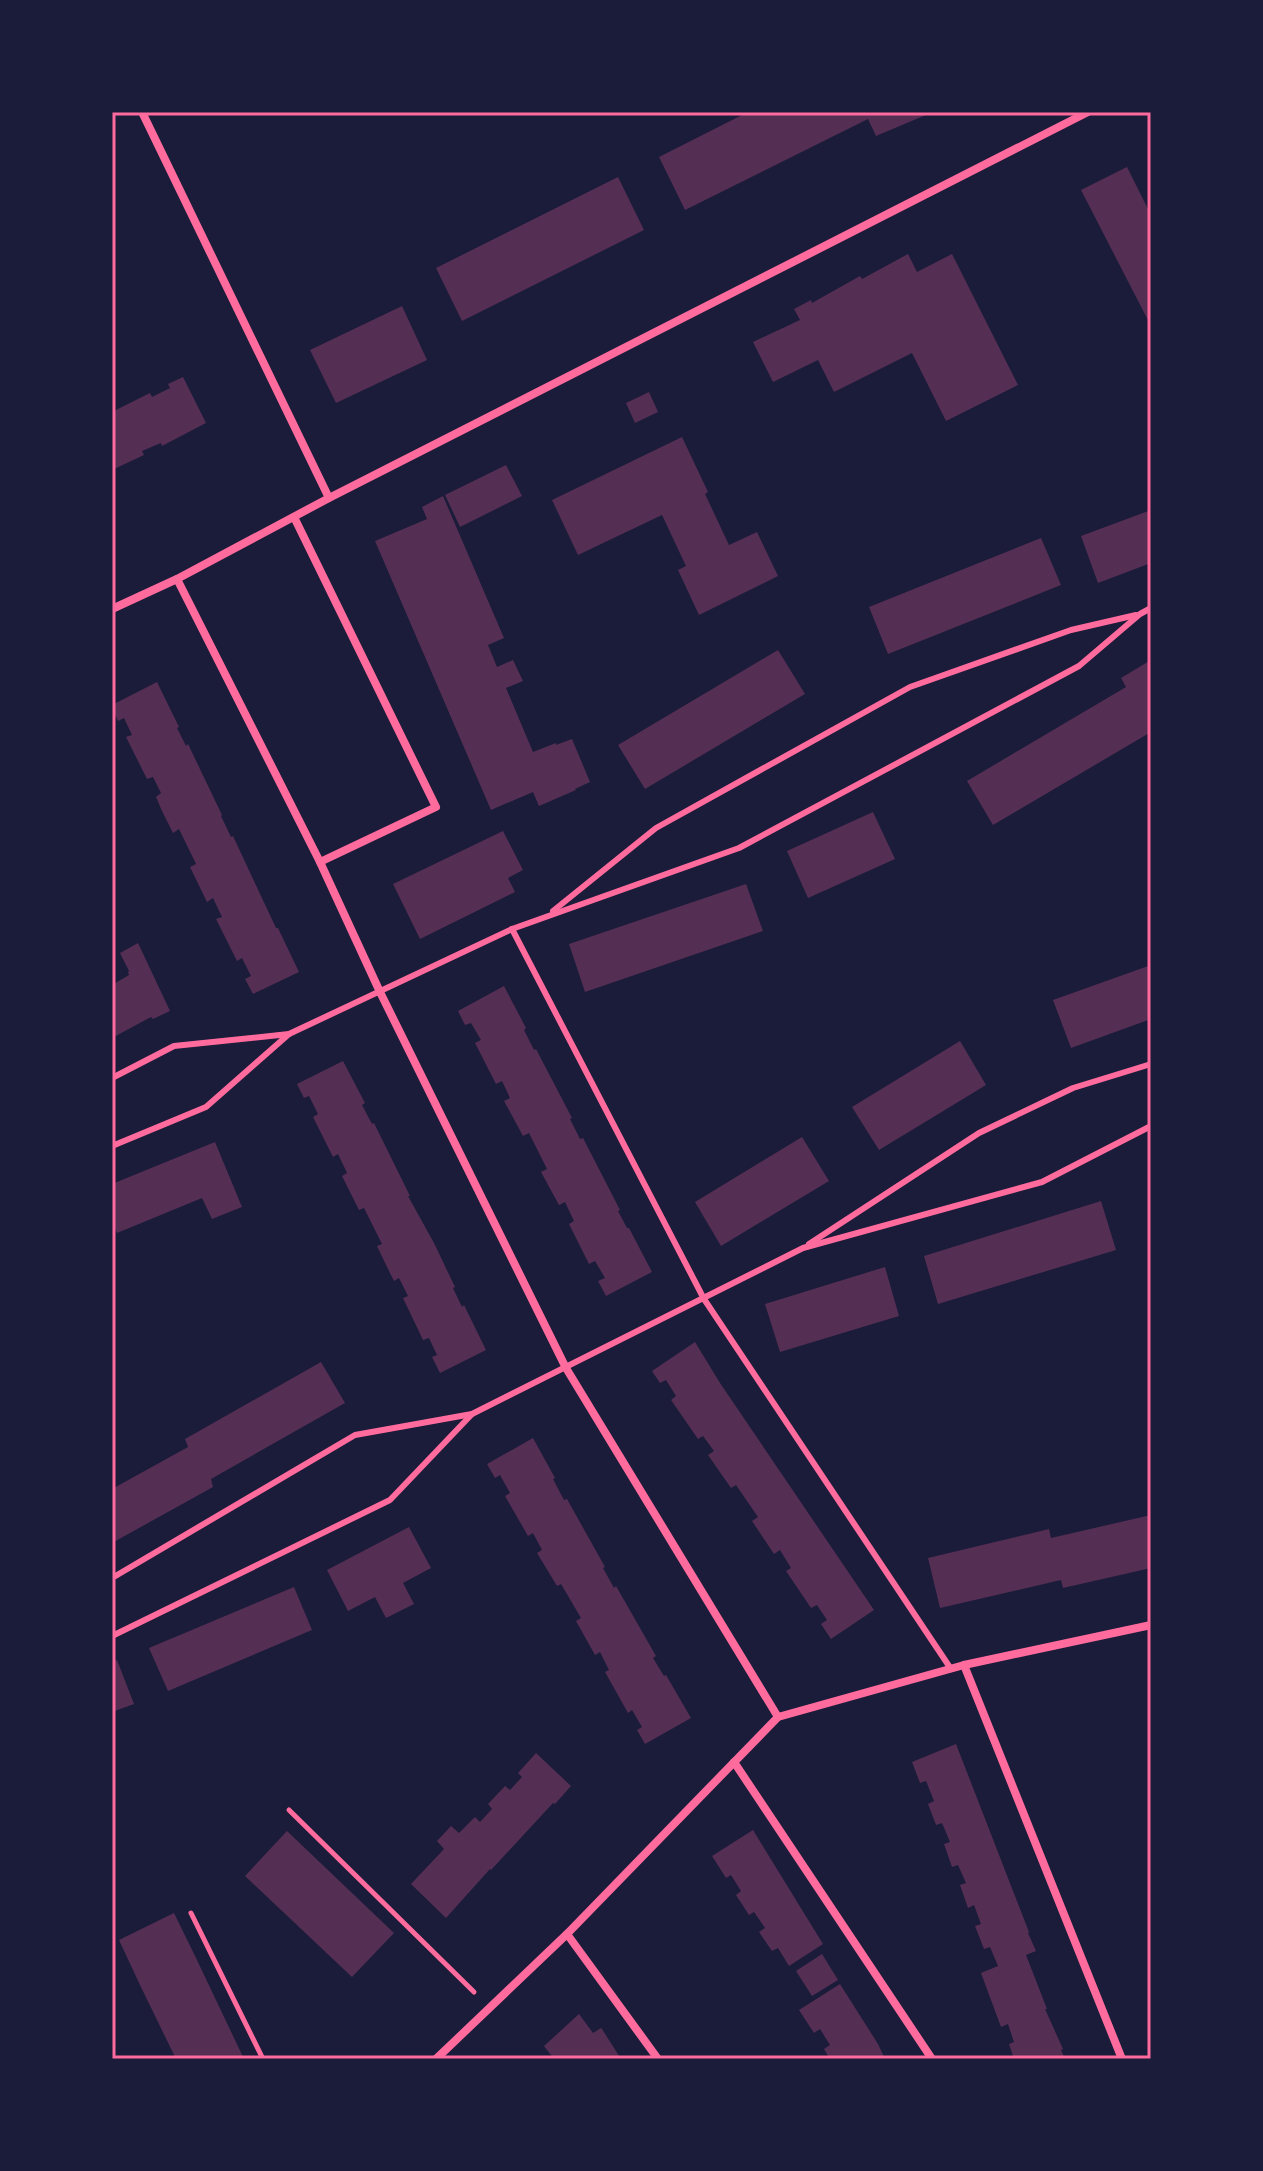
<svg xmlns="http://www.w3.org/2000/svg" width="1263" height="2171" viewBox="0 0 1263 2171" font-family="'Roboto Condensed',sans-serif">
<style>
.building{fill:#542f53}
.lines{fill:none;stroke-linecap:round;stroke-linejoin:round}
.path{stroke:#ff6b9d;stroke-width:5}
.service{stroke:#ff6b9d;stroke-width:6}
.minor{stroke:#ff6b9d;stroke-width:8}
.neatline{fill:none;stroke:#ff6b9d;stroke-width:3}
</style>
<rect width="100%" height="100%" fill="#1b1b3a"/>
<!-- building -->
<g class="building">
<path d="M748 112H933L876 136 868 119 685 210 659 157Z"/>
<path d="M1127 167 1151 215V326L1081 190Z"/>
<path d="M618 177 644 230 462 321 436 268Z"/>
<path d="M908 254 917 272 952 254 1018 385 946 421 912 353 834 392 818 360 773 382 753 342 800 320 794 309 811 300 812 303 860 276 862 279Z"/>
<path d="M402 306 427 360 336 403 310 350Z"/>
<path d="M183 377 206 423 162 446 161 443 142 451 144 455 112 470V412L150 393 152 397 170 388 168 384Z"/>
<path d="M649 392 658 412 635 423 626 403Z"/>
<path d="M682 437 708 492 705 494 729 545 757 532 778 576 699 615 678 570 686 566 662 515 578 555 552 500Z"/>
<path d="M506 465 522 496 460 527 445 495Z"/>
<path d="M443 496 504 638 488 645 497 667 513 660 523 681 506 688 533 752 556 743V745L572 739 590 782 575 789 576 790 539 806 533 792 491 810 375 541 427 519 422 507Z"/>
<path d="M1151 510V563L1098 583 1081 536Z"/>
<path d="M1041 538 1061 585 888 654 869 607Z"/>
<path d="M778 650 805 694 645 789 618 745Z"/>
<path d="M1151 660V721L1148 722 1151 732 993 825 967 781 1126 687 1121 678Z"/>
<path d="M157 682 179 727 177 728 186 746 188 744 222 815 221 816 231 837 233 836 276 928H278L299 972 253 994 245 979 251 976 242 958 237 961 216 919 222 917 213 898 207 902 190 867 196 864 179 829 173 833 162 811 156 797 161 793 153 777 147 779 126 737 132 735 124 718 118 721 112 708V705Z"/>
<path d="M873 812 895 859 808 898 787 851Z"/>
<path d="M503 831 523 870 508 878 515 892 420 939 393 884Z"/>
<path d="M746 884 763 931 585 992 569 944Z"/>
<path d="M138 943 170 1011 153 1019 151 1017 112 1038V985L129 975 128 972 129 971 120 953Z"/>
<path d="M1151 965V1019L1071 1048 1053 1000Z"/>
<path d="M504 986 526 1028 524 1030 534 1050 536 1049 572 1118 570 1119 580 1139 583 1138 620 1210 618 1211 627 1228H629L652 1272 606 1296 598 1281 605 1278 595 1261 589 1264 569 1224 574 1221 565 1202 559 1205 541 1172 547 1169 529 1133 523 1136 504 1101 510 1098 502 1081 496 1084 475 1043 481 1040 471 1023 465 1025 458 1011Z"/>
<path d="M960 1041 986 1085 879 1150 852 1107Z"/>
<path d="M343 1061 365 1103 362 1105 372 1124 374 1123 410 1196H408L434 1243 455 1287 453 1288 462 1307 464 1305 486 1350 440 1373 432 1357 437 1355 429 1338 423 1340 403 1298 408 1296 399 1278 394 1281 387 1267 377 1246 382 1244 364 1208 359 1210 342 1176 347 1173 338 1154 333 1157 313 1117 318 1114 309 1096 304 1098 297 1084Z"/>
<path d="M802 1137 829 1181 721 1246 695 1202Z"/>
<path d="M215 1142 242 1207 212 1219 202 1198 117 1233 112 1222V1184Z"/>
<path d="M1101 1201 1116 1250 938 1304 924 1256Z"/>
<path d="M885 1267 899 1316 780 1352 765 1304Z"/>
<path d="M695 1342 720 1383 874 1610 831 1639 821 1624 827 1620 817 1605 811 1608 786 1571 791 1568 780 1550 774 1554 752 1521 758 1517 736 1485 731 1488 708 1455 714 1451 703 1436 698 1439 671 1400 676 1396 666 1380 660 1383 652 1371Z"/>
<path d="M321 1362 345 1403 211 1479 213 1487 112 1543V1489L188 1447 185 1439Z"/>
<path d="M533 1438 555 1478 553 1479 564 1500 567 1499 605 1567 603 1568 614 1588 616 1586 656 1656 653 1658 664 1676 666 1675 691 1718 645 1744 637 1730 642 1727 632 1710 628 1713 605 1672 609 1670 600 1652 595 1655 576 1621 581 1618 561 1584 557 1586 537 1553 542 1550 533 1533 528 1536 505 1496 510 1493 500 1475 495 1478 487 1464Z"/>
<path d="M1151 1515V1568L1063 1588 1061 1580 940 1608 928 1558 1049 1529 1051 1538Z"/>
<path d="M409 1527 431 1568 403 1583 414 1604 386 1618 375 1597 348 1611 327 1570Z"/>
<path d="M294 1587 312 1630 168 1691 149 1648Z"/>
<path d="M117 1660 134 1704 112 1712V1662Z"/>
<path d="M956 1744 1029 1932 1028 1933 1036 1951 1026 1955 1047 2009H1045L1063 2049 1061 2050 1065 2059H1014L1009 2044 1014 2042 1008 2024 1001 2027 981 1973 998 1966 990 1947 984 1949 975 1926 981 1924 974 1905 968 1908 960 1885 966 1883 958 1865 952 1867 944 1844 950 1842 942 1823 936 1825 928 1804 934 1801 926 1781 920 1783 912 1762Z"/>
<path d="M536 1753 571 1786 555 1804 553 1803 491 1870 490 1869 446 1918 411 1884 444 1849 437 1841 451 1826 459 1833 475 1817 480 1822 492 1809 488 1804 505 1786 510 1790 522 1777 518 1773Z"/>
<path d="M753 1830 823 1944 789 1966 778 1948 772 1951 759 1932 765 1928 754 1912 749 1915 736 1895 741 1891 731 1875 726 1878 712 1856Z"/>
<path d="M287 1831 394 1933 352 1977 245 1876Z"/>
<path d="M174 1913 196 1958 244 2059H176L140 1985 119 1940Z"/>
<path d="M822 1954 838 1980 812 1996 796 1971Z"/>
<path d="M840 1984 878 2044 885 2059H830L824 2049 830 2045 820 2029 814 2033 799 2010Z"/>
<path d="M579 2014 593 2033 601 2028 602 2029 621 2059H563L561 2056 554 2059 544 2046Z"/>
</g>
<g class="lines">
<!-- path -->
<g class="path">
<path d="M289 1810 474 1992"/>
<path d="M191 1913 263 2059"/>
</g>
<!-- service -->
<g class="service">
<path d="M553 911 656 828 910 687 1071 630 1136 615"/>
<path d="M512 929 704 1299 951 1669"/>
<path d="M112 1078 174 1046 289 1034"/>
<path d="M112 1146 206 1107 289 1034 512 929 739 848 1079 666 1140 614 1151 608"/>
<path d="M809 1244 979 1133 1073 1088 1151 1064"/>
<path d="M112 1578 355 1435 472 1414"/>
<path d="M112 1636 390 1500 472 1414 803 1248 1042 1182 1151 1126"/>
</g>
<!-- minor -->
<g class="minor">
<path d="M142 112 329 498"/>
<path d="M294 517 436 807 320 862"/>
<path d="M177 579 320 862 380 992 566 1368 778 1717"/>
<path d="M112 609 177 579 329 498 1088 112"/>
<path d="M964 1665 1122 2059"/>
<path d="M734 1762 932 2059"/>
<path d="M567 1934 658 2059"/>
<path d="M436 2059 567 1934 778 1717 964 1665 1151 1625"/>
</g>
</g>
<!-- border -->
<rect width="1263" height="2171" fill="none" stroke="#1b1b3a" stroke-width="228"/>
<rect x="114" y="114" width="1035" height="1943" class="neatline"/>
</svg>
